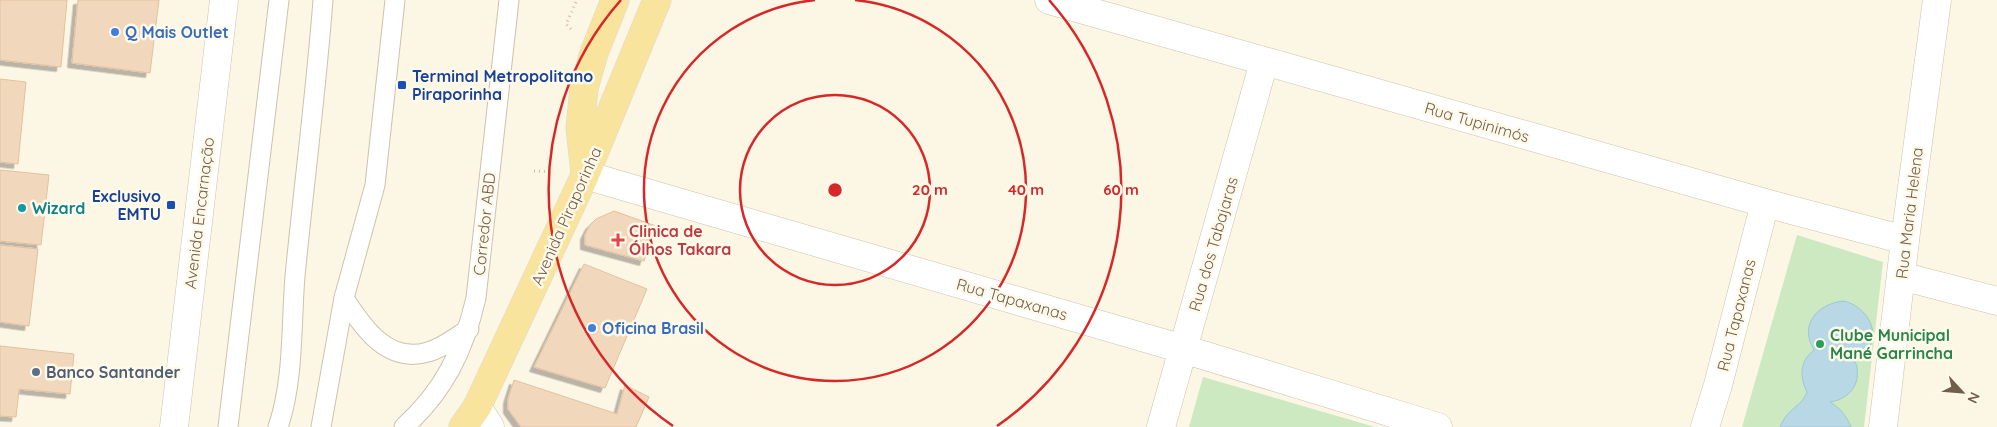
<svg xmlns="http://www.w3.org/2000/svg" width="1997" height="427" viewBox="0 0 1997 427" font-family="Quicksand,sans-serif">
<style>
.green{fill:#cde9c2}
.water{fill:#b9d8e5;stroke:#9fc6d6}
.building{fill:#f1d8bc;stroke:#e3c19d;filter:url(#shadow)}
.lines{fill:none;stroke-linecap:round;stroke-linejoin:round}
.service-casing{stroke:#cfc1ad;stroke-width:21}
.minor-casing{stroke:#cfc1ad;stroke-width:29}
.tertiary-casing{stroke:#cfc1ad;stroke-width:29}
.primary-casing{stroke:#ddd8d4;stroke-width:29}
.path{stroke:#d5bc9f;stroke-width:3;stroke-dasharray:1 4;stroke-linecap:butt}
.service{stroke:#fff;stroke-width:19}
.minor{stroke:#fff;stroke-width:28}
.tertiary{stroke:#fff;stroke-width:28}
.primary{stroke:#f9e49d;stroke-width:28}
.ring{fill:none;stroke:#d62828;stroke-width:2.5}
.shop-dot{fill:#3f7fe0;stroke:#fff9ea;stroke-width:2}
.transit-dot{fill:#1a4fb4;stroke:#fff9ea;stroke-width:2}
.culture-dot{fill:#0f9aa8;stroke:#fff9ea;stroke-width:2}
.health-dot{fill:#e0444e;stroke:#fff9ea;stroke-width:2}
.leisure-dot{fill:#2e9e5b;stroke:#fff9ea;stroke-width:2}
.service-dot{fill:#5c6f8a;stroke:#fff9ea;stroke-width:2}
.labels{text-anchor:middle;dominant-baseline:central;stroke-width:5;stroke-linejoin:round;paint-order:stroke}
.shop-label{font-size:16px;font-weight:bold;fill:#366cbe;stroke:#fff9ea;text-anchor:start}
.transit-label{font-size:16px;font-weight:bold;fill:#164399;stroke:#fff9ea;text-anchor:start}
.street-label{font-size:16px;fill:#735e4a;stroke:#fff9ea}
.culture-label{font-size:16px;font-weight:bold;fill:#0d838f;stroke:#fff9ea;text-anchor:start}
.health-label{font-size:16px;font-weight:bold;fill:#be3a42;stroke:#fff9ea;text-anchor:start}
.leisure-label{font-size:16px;font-weight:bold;fill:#27864d;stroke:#fff9ea;text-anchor:start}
.service-label{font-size:16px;font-weight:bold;fill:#4e5e75;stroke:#fff9ea;text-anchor:start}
.centre{fill:#d62828;stroke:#fff9ea;stroke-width:2.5}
.ring-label{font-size:15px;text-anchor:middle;font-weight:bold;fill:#d62828;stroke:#fff9ea;stroke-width:5;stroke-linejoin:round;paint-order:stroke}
</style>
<defs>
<filter id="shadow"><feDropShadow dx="-4.5" dy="4.5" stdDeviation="0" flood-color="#0004"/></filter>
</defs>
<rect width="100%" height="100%" fill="#fcf6e4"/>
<!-- green -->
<g class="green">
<path d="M1797 235 1883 262 1864 427H1742Z"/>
<path d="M1203 377 1375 427H1189Z"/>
</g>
<!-- water -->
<path class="water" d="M1844 301C1874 309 1885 345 1855 361 1863 381 1851 399 1830 402 1840 408 1846 415 1851 427H1780C1788 407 1801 408 1807 392 1799 376 1800 361 1814 350 1798 324 1819 303 1844 301Z"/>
<!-- building -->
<g class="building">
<path d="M0 0H67L61 67 0 60Z"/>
<path d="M78 0H159L150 73 72 63Z"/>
<path d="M0 79 26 82 18 164 0 162Z"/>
<path d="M0 170 49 175 41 245 0 241Z"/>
<path d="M614 211 656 226 644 261 585 245V235L590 225 596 219Z"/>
<path d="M0 245 38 249 29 326 0 322Z"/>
<path d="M584 264 647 289 605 388 534 367Z"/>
<path d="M0 346 74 354 70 394 19 389 16 417 0 416Z"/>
<path d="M514 380 617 414 625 385 649 397 636 427H521L508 409V399Z"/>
</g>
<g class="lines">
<!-- service casing -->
<g class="service-casing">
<g id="service">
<path d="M344 298C363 328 388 364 428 352 443 348 456 337 469 329"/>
<path d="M228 427 279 0"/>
<path d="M278 427C294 381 291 325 295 276 304 184 316 92 323 0"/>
<path d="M321 427 344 298 375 185 395 0"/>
<path d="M404 427C444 391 464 350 476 298L509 0"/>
</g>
</g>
<!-- minor casing -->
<g class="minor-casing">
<g id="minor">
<path d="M1049 0 1765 203 1905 240"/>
<path d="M585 175 1183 349 1438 427"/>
<path d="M1901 276 1997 301"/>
<path d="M477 407 490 427"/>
<path d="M1161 427 1264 62"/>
<path d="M1705 427 1718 385 1765 203"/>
<path d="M1883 427 1905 240 1937 0"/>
</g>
</g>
<!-- tertiary casing -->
<g class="tertiary-casing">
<path id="tertiary" d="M174 427 224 0"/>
</g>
<!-- primary casing -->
<g class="primary-casing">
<g id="primary">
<path d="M585 173 580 128 584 88 594 53 615 0"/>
<path d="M463 427 477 407 585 175 657 0"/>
</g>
</g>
<!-- path -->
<g class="path">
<path d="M571 29 566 24 577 0"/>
<path d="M534 171 552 172"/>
</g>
<!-- service -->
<use href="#service" class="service"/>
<!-- minor -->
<use href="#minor" class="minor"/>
<!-- tertiary -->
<use href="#tertiary" class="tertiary"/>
<!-- primary -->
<use href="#primary" class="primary"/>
</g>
<!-- distance rings -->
<g class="ring">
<circle cx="835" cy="190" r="95"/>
<path d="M855 0A191 191 0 1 1 815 0"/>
<path d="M673 426A286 286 0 0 1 621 0M1049 0A286 286 0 0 1 997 426"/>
</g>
<!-- markers -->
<g class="shop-dot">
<circle cx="115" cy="32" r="5"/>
<circle cx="592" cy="328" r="5"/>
</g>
<g class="transit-dot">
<rect x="397" y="80" width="10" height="10" rx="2.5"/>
<rect x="166" y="200" width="10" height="10" rx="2.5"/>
</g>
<circle class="culture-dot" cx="22" cy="208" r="5"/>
<path class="health-dot" d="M615.5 232.5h5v5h5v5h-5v5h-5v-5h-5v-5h5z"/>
<circle class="leisure-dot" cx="1820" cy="344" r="5"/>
<circle class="service-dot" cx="36" cy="372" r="5"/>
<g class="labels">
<!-- shop labels -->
<g class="shop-label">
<text x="125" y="32">Q Mais Outlet</text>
<text x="602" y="328">Oficina Brasil</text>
</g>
<!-- transit labels -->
<g class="transit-label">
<text x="412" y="76">Terminal Metropolitano<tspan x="412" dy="18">Piraporinha</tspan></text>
<text x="161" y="196" text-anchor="end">Exclusivo<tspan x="161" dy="18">EMTU</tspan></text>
</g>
<!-- street labels -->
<g class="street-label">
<text transform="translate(1477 122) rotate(16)">Rua Tupinimós</text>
<text transform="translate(199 213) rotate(-83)">Avenida Encarnação</text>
<text transform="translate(1909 213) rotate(-83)">Rua Maria Helena</text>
<text transform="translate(566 216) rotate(-66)">Avenida Piraporinha</text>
<text transform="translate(484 224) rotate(-84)">Corredor ABD</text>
<text transform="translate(1213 244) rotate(-74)">Rua dos Tabajaras</text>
<text transform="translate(1012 299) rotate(16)">Rua Tapaxanas</text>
<text transform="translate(1736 315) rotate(-76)">Rua Tapaxanas</text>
</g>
<!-- culture labels -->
<g class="culture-label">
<text x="32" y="208">Wizard</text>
</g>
<!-- health labels -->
<g class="health-label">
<text x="629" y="231">Clinica de<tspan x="629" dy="18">Ólhos Takara</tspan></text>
</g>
<!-- leisure labels -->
<g class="leisure-label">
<text x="1830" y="335">Clube Municipal<tspan x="1830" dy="18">Mané Garrincha</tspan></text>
</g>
<!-- service labels -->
<g class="service-label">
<text x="46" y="372">Banco Santander</text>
</g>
</g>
<circle cx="835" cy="190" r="8" class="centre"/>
<g class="ring-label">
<text x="930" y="195">20 m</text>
<text x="1026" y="195">40 m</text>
<text x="1121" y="195">60 m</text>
</g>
<!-- north arrow -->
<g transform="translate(1962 392) rotate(116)" stroke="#fff9ea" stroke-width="4" paint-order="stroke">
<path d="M0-4L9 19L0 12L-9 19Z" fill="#735e4a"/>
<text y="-8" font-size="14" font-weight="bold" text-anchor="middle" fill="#735e4a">N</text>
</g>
</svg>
